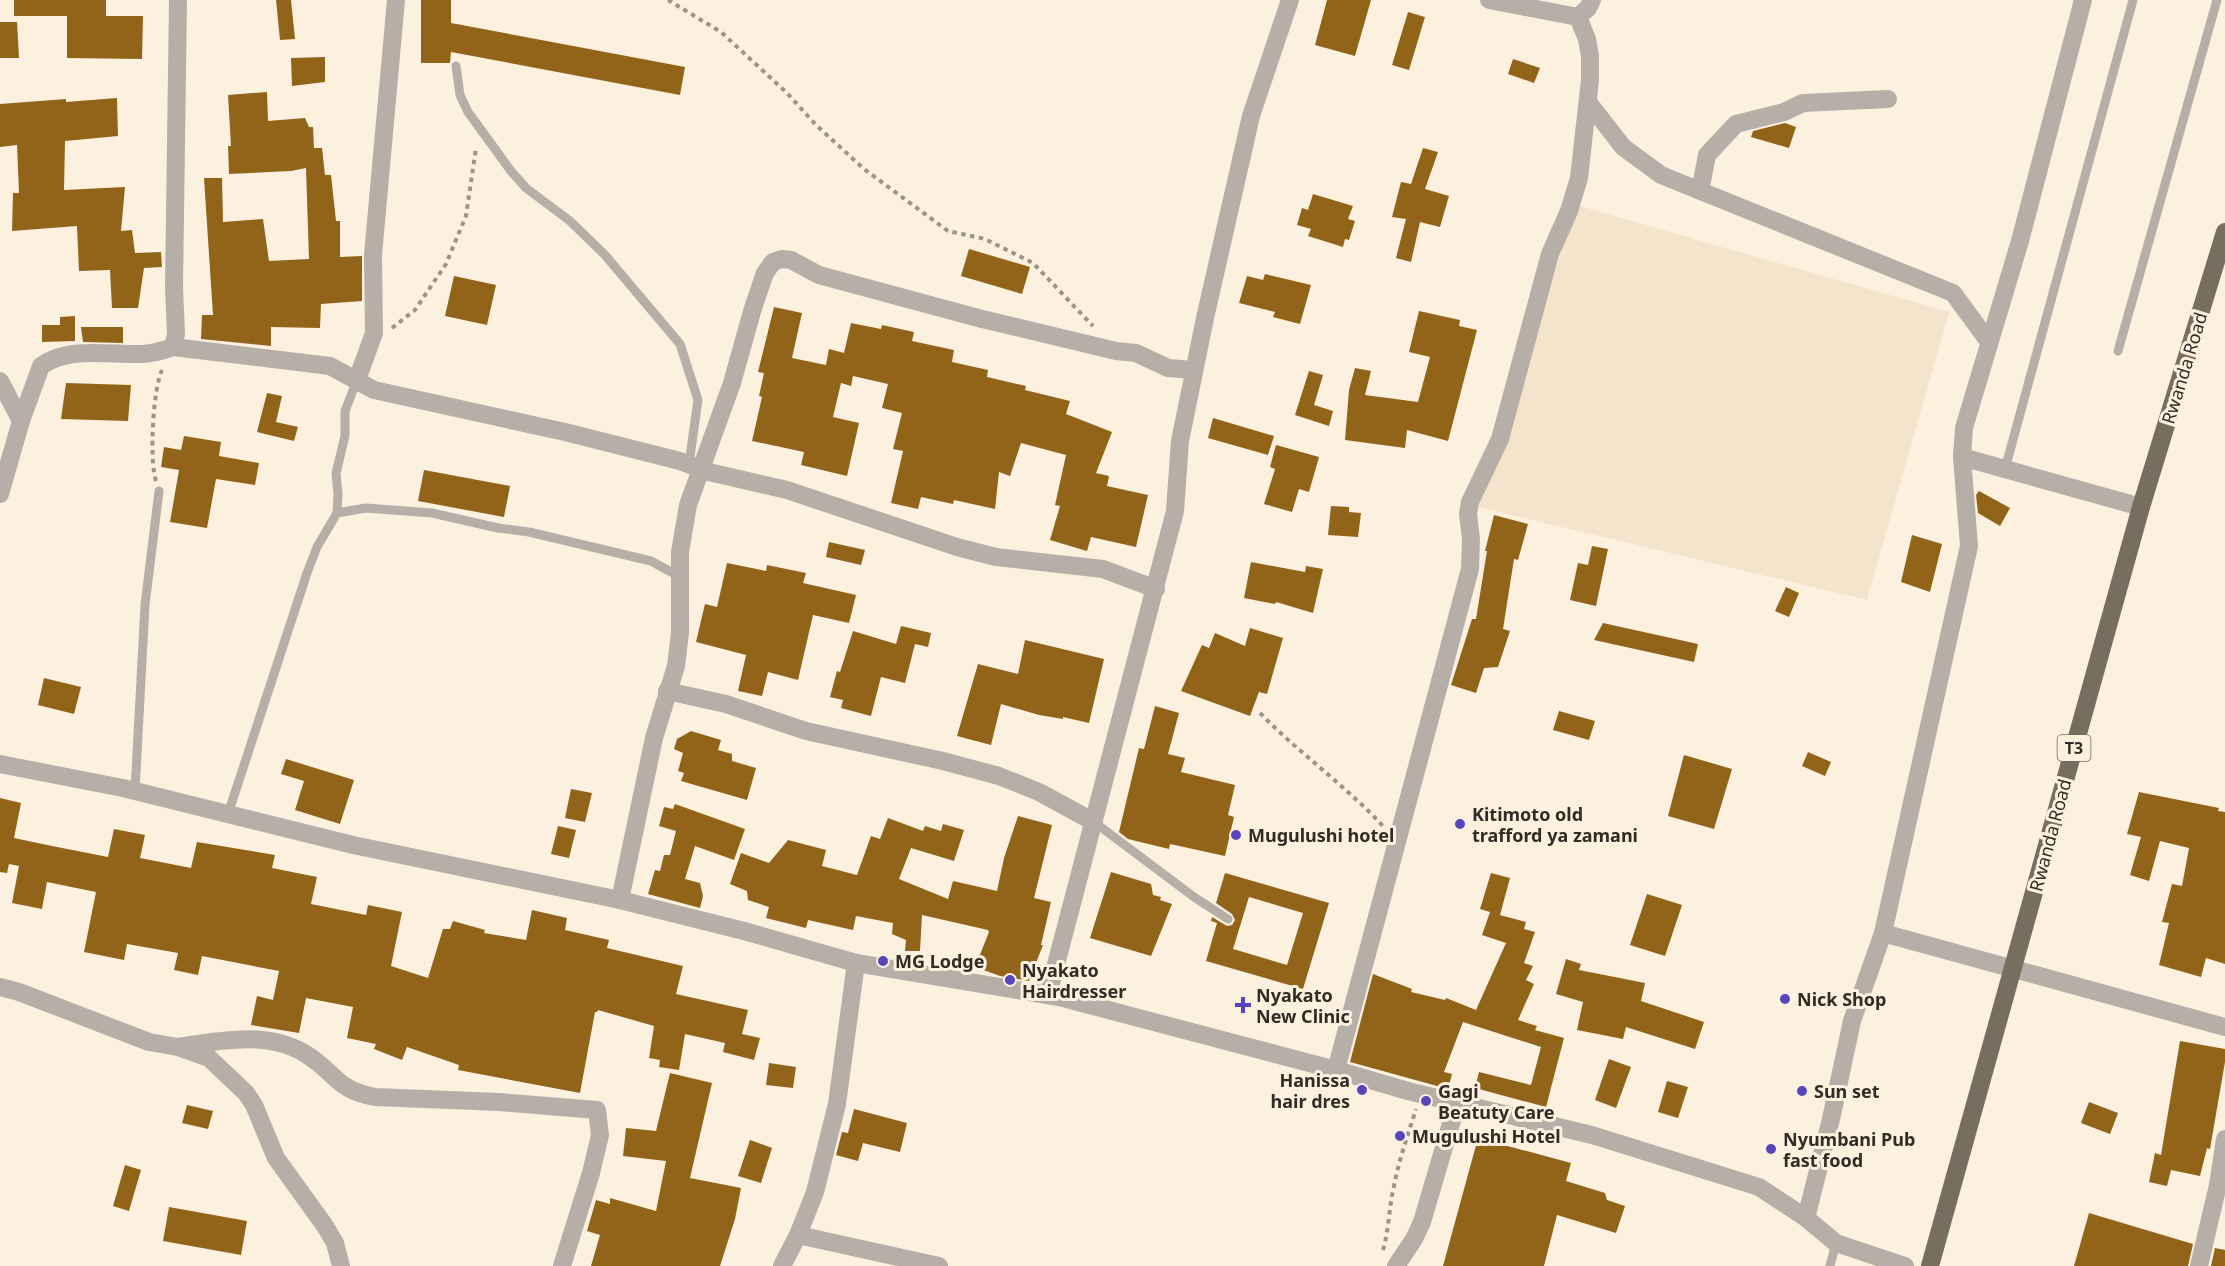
<svg xmlns="http://www.w3.org/2000/svg" width="2225" height="1266" viewBox="0 0 2225 1266" font-family="'Noto Sans',sans-serif">
<style>
.built{fill:#f5e4cc}
.building{fill:#91641a;fill-rule:evenodd}
.lines{fill:none;stroke-linecap:round;stroke-linejoin:round}
.path{stroke:#9d9488;stroke-width:4;stroke-dasharray:4.5 4.5;stroke-linecap:butt}
.service{stroke:#b5afa8;stroke-width:9}
.minor{stroke:#b5afa8;stroke-width:18}
.trunk{stroke:#786e60;stroke-width:18}
.poi-dot{fill:#5844bb;stroke:#fcf0df;stroke-width:2}
.labels{text-anchor:middle;dominant-baseline:central;stroke-width:6;stroke-linejoin:round;paint-order:stroke}
.shield{fill:#fcf0df;stroke:#6e675e;stroke-width:1.5}
.shield-label{font-size:16px;font-weight:bold;fill:#312c26}
.street-label{font-size:18px;fill:#312c26;stroke:#fcf0df}
.poi-label{font-size:18px;font-weight:bold;fill:#312c26;stroke:#fcf0df;text-anchor:start}
</style>
<rect width="100%" height="100%" fill="#fcf0df"/>
<!-- built -->
<path class="built" d="M1576 205 1949 312 1867 600 1478 507Z"/>
<!-- building -->
<g class="building">
<path d="M14 0H106V16H143L142 59 67 58V16H14Z"/>
<path d="M276 0H291L295 39 280 40Z"/>
<path d="M421 0H451V23L685 67 680 95 451 52 450 63H421Z"/>
<path d="M1327 0H1371L1355 56 1315 45Z"/>
<path d="M1408 12 1425 17 1409 70 1392 65Z"/>
<path d="M0 22H17L19 58H0Z"/>
<path d="M325 57V82L292 86 291 58Z"/>
<path d="M1513 59 1540 68 1534 83 1508 74Z"/>
<path d="M267 92 268 121 305 118 309 127H313L314 148H322L325 175H331L336 221H340V257L362 256V301L321 304 320 328 271 327V346L201 339 202 315H213L204 178H222L223 222 263 219 269 261 309 259 306 168 291 171 229 174 228 146H231L228 95Z"/>
<path d="M117 98 118 136 65 141 64 190 125 187 121 231 132 230 135 253 161 252 162 267 144 268 138 308H112L110 270 79 271 77 226 12 231 13 193H19L17 145 0 147V104L66 99V102Z"/>
<path d="M1785 123 1796 127 1789 148 1751 137 1753 131Z"/>
<path d="M1423 148 1438 152 1425 189 1449 196 1440 227 1420 222 1411 262 1396 258 1406 219 1392 217 1401 182 1411 184Z"/>
<path d="M1313 194 1353 206 1348 219 1355 221 1349 240 1345 239 1343 247 1308 236 1311 229 1297 225 1302 208 1308 210Z"/>
<path d="M969 249 1030 267 1022 294 961 276Z"/>
<path d="M1265 274 1311 285 1300 324 1273 317 1275 312 1239 303 1247 276 1263 280Z"/>
<path d="M454 276 496 285 487 325 445 316Z"/>
<path d="M774 307 802 313 792 358 826 365 829 349 844 353 851 323 881 329 882 325 914 332 912 341 954 350 952 362 988 370 987 377 1026 386 1025 390 1070 401 1066 414 1112 432 1096 473 1109 476 1107 486 1148 495 1136 547 1091 537 1087 551 1050 540 1060 506 1055 505 1066 455 1021 443 1010 476 999 472 995 509 954 500 953 504 921 497 918 509 891 503 903 451 893 449 902 413 882 408 888 384 853 376 851 386 841 383 833 417 859 423 847 476 801 465 804 452 752 441 762 397 759 396 764 373 758 372Z"/>
<path d="M1419 311 1460 320 1459 326 1477 330 1448 441 1407 430 1405 448 1345 440 1349 390 1355 368 1371 371 1365 395 1418 402 1430 357 1409 352Z"/>
<path d="M75 316V341L42 342V325H60V317Z"/>
<path d="M81 327H123V343L83 342Z"/>
<path d="M1309 371 1323 375 1314 405 1333 411 1329 426 1295 415Z"/>
<path d="M66 383 131 385 128 421 61 419Z"/>
<path d="M267 393 282 396 276 422 298 427 294 441 257 432Z"/>
<path d="M1213 418 1274 436 1268 455 1208 438Z"/>
<path d="M184 436 221 442 219 456 259 463 255 485 216 479 207 528 170 522 179 470 161 467 164 447 181 450Z"/>
<path d="M1276 445 1319 457 1309 492 1299 489 1292 512 1264 504 1275 469 1270 467Z"/>
<path d="M424 470 510 486 504 517 418 501Z"/>
<path d="M1979 491 2010 508 2000 526 1978 513 1976 495Z"/>
<path d="M1331 506 1349 507V512L1361 513 1358 537 1328 535Z"/>
<path d="M1494 515 1528 524 1518 560 1514 559 1503 629 1510 631 1498 667 1484 668 1476 693 1451 685 1472 619H1476L1487 551H1485Z"/>
<path d="M1912 535 1942 544 1930 592 1901 582Z"/>
<path d="M829 542 865 550 861 565 826 557Z"/>
<path d="M1592 546 1608 549 1596 606 1570 600 1578 563 1588 565Z"/>
<path d="M1251 562 1305 572 1306 566 1323 569 1313 613 1276 602 1275 604 1244 598Z"/>
<path d="M727 563 766 571 767 565 806 573 803 583 856 595 849 623 813 615 798 680 768 672 762 696 738 691 746 655 696 642 705 604 717 607Z"/>
<path d="M1786 587 1799 593 1789 617 1775 611Z"/>
<path d="M1603 623 1698 644 1694 662 1594 640Z"/>
<path d="M901 626 931 633 928 647 915 644 905 683 881 677 871 716 841 708 843 700 830 697 837 671 840 672 853 631 896 644Z"/>
<path d="M1250 628 1283 638 1267 694 1259 692 1250 716 1181 691 1202 645 1209 648 1215 633 1245 646Z"/>
<path d="M1025 640 1104 659 1089 723 1063 717V719L1039 715 1001 704 991 745 957 736 978 664 1018 674Z"/>
<path d="M44 678 81 687 74 714 38 705Z"/>
<path d="M1155 706 1179 713 1168 754 1185 758 1181 772 1235 785 1228 815 1234 817 1225 856 1170 844 1169 849 1128 839 1119 832 1139 748 1144 749Z"/>
<path d="M1559 711 1595 721 1589 740 1553 730Z"/>
<path d="M691 731 721 740 718 750 732 754V761L756 768 747 800 681 781 684 773 678 771 683 753 674 749 677 739Z"/>
<path d="M1808 752 1831 762 1825 776 1802 766Z"/>
<path d="M1684 755 1732 769 1714 829 1668 816Z"/>
<path d="M286 759 354 780 340 824 295 810 304 781 281 774Z"/>
<path d="M571 789 592 793 585 822 565 818Z"/>
<path d="M2139 792 2219 808 2218 811 2225 812V964L2206 958 2201 977 2159 965 2169 923 2162 922 2172 884 2182 886 2189 848 2160 841 2149 881 2130 875 2141 837 2127 834Z"/>
<path d="M0 798 21 803 14 838 52 846 108 857 114 829 145 835 140 858 191 868 197 842 275 855 272 868 317 877 311 904 366 915 368 905 402 912 391 966 428 978 443 929H450L453 921 485 930 484 933 526 940 532 910 567 918 565 930 609 940 607 948 683 966 676 994 748 1010 742 1034 760 1038 754 1060 723 1052 725 1043 685 1034 679 1070 659 1067 660 1060 649 1058 654 1026 598 1010 597 1012H595L580 1093 458 1070 459 1065 407 1047 402 1060 374 1049 376 1044 347 1038 353 1007 306 998 299 1033 251 1025 257 996 273 1000 279 971 202 956 198 975 174 970 178 953 127 944 124 960 84 952 96 892 47 882 42 909 12 903 19 866 9 864 7 873 0 872Z"/>
<path d="M675 804 745 829 734 860 695 846 685 879 700 883 703 896 700 908 648 894 655 870 660 871 664 855H670L676 831 659 826 664 807 673 809Z"/>
<path d="M1018 816 1052 825 1034 898 1051 902 1041 945H1043L1029 981 1000 976 975 967 989 932 988 930 922 915 920 951H905L906 940 892 934 893 923 856 916 853 930 808 920 806 928 766 918 769 907 748 900 747 891 730 884 741 853 769 863 788 840 826 850 822 866 857 875 871 836 880 839 888 818 923 831 925 826 941 831 943 824 964 830 954 861 911 848 899 879 948 899 953 881 997 891 1004 858Z"/>
<path d="M558 826 576 830 569 858 551 854Z"/>
<path d="M1111 872 1151 884 1153 895 1161 897 1160 900 1172 904 1151 956 1090 938Z"/>
<path d="M1225 873 1329 903 1303 989 1206 961 1217 923 1211 921 1212 917 1227 926 1232 925 1235 920 1232 914 1216 903ZM1249 897 1303 913 1287 965 1233 949Z"/>
<path d="M1491 873 1510 878 1500 915 1526 922 1524 929 1535 932 1524 963 1533 966 1526 980 1534 984 1518 1020 1537 1026 1535 1030 1564 1038 1546 1107 1475 1088 1479 1072 1531 1085 1541 1047 1463 1022 1444 1072 1452 1074 1448 1089 1350 1062 1373 974 1412 989 1411 992 1445 1000 1446 998 1476 1010 1506 943 1482 935 1490 912 1480 909Z"/>
<path d="M1647 894 1682 905 1665 956 1630 945Z"/>
<path d="M1566 959 1581 964 1579 970 1645 983 1641 1001 1704 1022 1695 1049 1626 1027 1623 1039 1577 1030 1583 1002 1556 994Z"/>
<path d="M2180 1041 2225 1049V1062L2210 1149 2207 1148 2200 1176 2171 1170 2167 1186 2149 1182 2155 1153 2161 1155Z"/>
<path d="M1609 1059 1631 1067 1616 1108 1595 1100Z"/>
<path d="M769 1063 796 1067 793 1088 766 1085Z"/>
<path d="M670 1073 712 1083 690 1178 741 1188 735 1219 720 1266H591L600 1235 587 1231 596 1200 610 1204V1198L656 1211 666 1161 623 1156 626 1128 656 1131Z"/>
<path d="M1667 1081 1688 1087 1678 1118 1658 1112Z"/>
<path d="M2089 1102 2118 1113 2110 1134 2081 1123Z"/>
<path d="M187 1105 213 1111 208 1129 182 1123Z"/>
<path d="M854 1109 907 1123 900 1152 863 1143 858 1161 836 1155 842 1132 848 1133Z"/>
<path d="M1478 1138 1571 1163 1566 1181 1605 1193 1607 1200 1625 1206 1616 1233 1557 1215 1544 1266H1443Z"/>
<path d="M750 1140 772 1148 761 1183 738 1176Z"/>
<path d="M125 1165 141 1170 129 1211 113 1206Z"/>
<path d="M169 1207 247 1221 241 1255 163 1241Z"/>
<path d="M2089 1213 2193 1244 2188 1266H2074Z"/>
<path d="M2215 1248 2225 1250V1266H2211Z"/>
</g>
<g class="lines">
<!-- path -->
<g class="path">
<path d="M668 0 721 32 787 93 816 125 864 169 948 231 985 239 1033 263 1093 326"/>
<path d="M392 328 415 310 446 264 466 216 476 148"/>
<path d="M156 481C149 460 153 389 162 370"/>
<path d="M1260 713C1299 753 1346 786 1384 827"/>
<path d="M1383 1250C1389 1229 1389 1207 1394 1186 1399 1159 1408 1135 1416 1109"/>
</g>
<!-- service -->
<g class="service">
<path d="M456 66 460 95 468 112 511 171 526 188 570 221 605 255 680 344 698 400 689 464"/>
<path d="M2118 351 2217 0"/>
<path d="M2005 469 2133 0"/>
<path d="M337 513 366 508 432 513 498 528 529 532 651 561 680 577"/>
<path d="M135 791 145 605 159 491"/>
<path d="M228 814 307 573 317 547 337 513 338 494 336 473 345 436V411L357 380"/>
<path d="M1094 822 1194 897 1228 919"/>
<path d="M1830 1266 1836 1243"/>
</g>
<!-- minor -->
<g class="minor">
<path d="M1489 0 1578 17 1588 8 1592 0"/>
<path d="M1588 102 1623 147 1661 175 1953 293 1989 342"/>
<path d="M1700 191 1707 155 1736 124 1784 112 1803 103 1888 99"/>
<path d="M173 347 330 366 374 390 565 432 680 461 709 472 787 490 957 547 996 557 1103 569 1156 589"/>
<path d="M357 380 374 333 373 255 396 0"/>
<path d="M0 381 21 421"/>
<path d="M1962 457 2141 507"/>
<path d="M0 494 21 421 41 366C68 346 109 355 141 354 152 354 162 351 173 347L176 334 174 287 178 0"/>
<path d="M667 691 726 704 806 731 943 761 999 776 1039 792 1094 822"/>
<path d="M0 764 123 788 353 845 620 900 744 931 856 963 1059 997 1336 1070 1408 1091 1592 1135 1759 1187 1806 1218 1836 1243 1905 1266"/>
<path d="M620 900 654 738 676 666 680 633V552L688 505 732 383 753 308 765 273 773 262 782 259 791 260 819 275 982 319 1116 351 1136 353 1168 368 1194 370"/>
<path d="M1883 933 2225 1027"/>
<path d="M0 987 19 992 149 1042 178 1047 209 1058 246 1093 254 1105 276 1158 325 1226 335 1243 341 1266"/>
<path d="M1048 995 1175 511 1180 441 1205 318 1251 116 1290 0"/>
<path d="M178 1047C222 1040 274 1029 313 1059 339 1078 339 1090 375 1097L499 1102 597 1110 600 1135 591 1173 562 1266"/>
<path d="M1336 1070 1470 569 1471 539 1468 514 1470 502 1500 439 1550 254 1569 211 1579 178 1590 80V56L1587 39 1578 17"/>
<path d="M1806 1218 1831 1119 1852 1021 1883 933 1969 546 1962 457 1964 428 2020 241 2083 0"/>
<path d="M798 1235 939 1266"/>
<path d="M782 1266 798 1235 815 1192 837 1104 856 963"/>
<path d="M1396 1266 1414 1239 1422 1222 1457 1103"/>
<path d="M2199 1266 2218 1185 2225 1139"/>
</g>
<!-- trunk -->
<path class="trunk" d="M1930 1266 2141 507 2225 232"/>
</g>
<!-- markers -->
<g class="poi-dot">
<circle cx="1460" cy="824" r="6"/>
<circle cx="1236" cy="835" r="6"/>
<circle cx="883" cy="961" r="6"/>
<circle cx="1010" cy="980" r="6"/>
<circle cx="1785" cy="999" r="6"/>
<path d="M1240 996h6v6h6v6h-6v6h-6v-6h-6v-6h6z"/>
<circle cx="1362" cy="1090" r="6"/>
<circle cx="1802" cy="1091" r="6"/>
<circle cx="1426" cy="1101" r="6"/>
<circle cx="1400" cy="1136" r="6"/>
<circle cx="1771" cy="1149" r="6"/>
</g>
<g class="labels">
<!-- shield labels -->
<rect class="shield" x="2057.5" y="735" width="33" height="26" rx="4.5"/>
<g class="shield-label">
<text x="2074" y="748">T3</text>
</g>
<!-- street labels -->
<g class="street-label">
<text transform="translate(2184 368) rotate(-73)">Rwanda Road</text>
<text transform="translate(2050 835) rotate(-75)">Rwanda Road</text>
</g>
<!-- poi labels -->
<g class="poi-label">
<text x="1472" y="814">Kitimoto old<tspan x="1472" dy="21">trafford ya zamani</tspan></text>
<text x="1248" y="835">Mugulushi hotel</text>
<text x="895" y="961">MG Lodge</text>
<text x="1022" y="970">Nyakato<tspan x="1022" dy="21">Hairdresser</tspan></text>
<text x="1256" y="995">Nyakato<tspan x="1256" dy="21">New Clinic</tspan></text>
<text x="1797" y="999">Nick Shop</text>
<text x="1350" y="1080" text-anchor="end">Hanissa<tspan x="1350" dy="21">hair dres</tspan></text>
<text x="1438" y="1091">Gagi<tspan x="1438" dy="21">Beatuty Care</tspan></text>
<text x="1814" y="1091">Sun set</text>
<text x="1412" y="1136">Mugulushi Hotel</text>
<text x="1783" y="1139">Nyumbani Pub<tspan x="1783" dy="21">fast food</tspan></text>
</g>
</g>
</svg>
